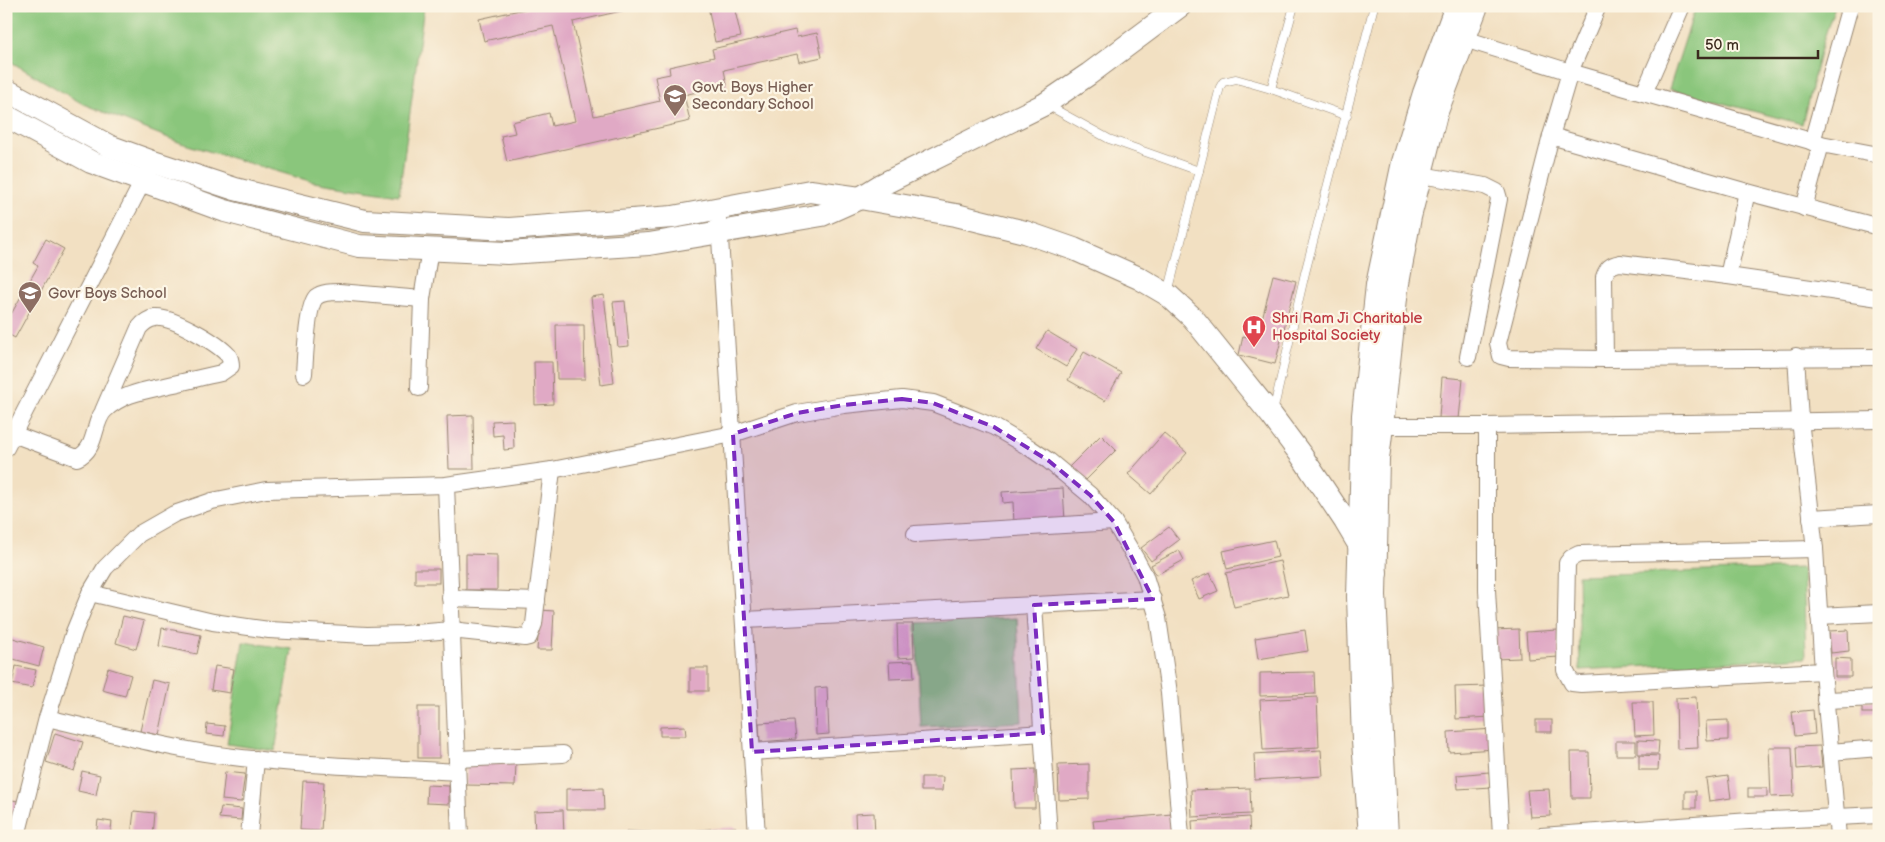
<svg xmlns="http://www.w3.org/2000/svg" width="1885" height="842" viewBox="0 0 1885 842" font-family="'Balsamiq Sans',sans-serif">
<style>
.green{fill:#8ac67b;stroke:#62784c}
.building{fill:#e0a9c5}
.lines{fill:none;stroke-linecap:round;stroke-linejoin:round}
.lane-casing{stroke:#968570;stroke-width:9}
.street-casing{stroke:#968570;stroke-width:18}
.secondary-casing{stroke:#968570;stroke-width:24}
.lane{stroke:#fff;stroke-width:8}
.street{stroke:#fff;stroke-width:16}
.secondary{stroke:#fff;stroke-width:22}
.marked{fill:#7b2cbf;fill-opacity:0.2;stroke:#7b2cbf;stroke-width:4;stroke-dasharray:10 6;stroke-linejoin:round}
.labels{text-anchor:middle;dominant-baseline:central;stroke-width:4.5;stroke-linejoin:round;paint-order:stroke}
.education-label{font-size:15px;fill:#785e54;stroke:#fcf5e5;text-anchor:start}
.health-label{font-size:15px;fill:#be3a42;stroke:#fcf5e5;text-anchor:start}
</style>
<rect width="100%" height="100%" fill="#fcf5e5"/>
<filter id="ink" filterUnits="userSpaceOnUse"><feTurbulence type="fractalNoise" baseFrequency=".02" numOctaves="2"/><feDisplacementMap in="SourceGraphic" scale="10" xChannelSelector="R" yChannelSelector="G"/><feConvolveMatrix kernelMatrix="1 2 1 2 8 2 1 2 1" color-interpolation-filters="sRGB"/></filter>
<filter id="wash" filterUnits="userSpaceOnUse"><feTurbulence type="fractalNoise" baseFrequency=".0096" numOctaves="4" result="noise"/><feDisplacementMap in="SourceGraphic" scale="20" xChannelSelector="R" yChannelSelector="G"/><feGaussianBlur stdDeviation="1.12" result="paint"/><feColorMatrix in="noise" values="0 0 0 0 0 0 0 0 0 0 0 0 0 0 0 0 0 1.4 0 .05"/><feComposite in="paint" operator="in"/></filter>
<g filter="url(#wash)">
<rect width="100%" height="100%" fill="#f2e0c2"/>
<!-- green -->
<g class="green">
<path d="M6 6H424L399 195 313 182 181 143 83 104 6 59Z"/>
<path d="M1696 6H1835L1823 41 1802 124 1669 89Z"/>
<path d="M1803 568 1806 657 1580 670 1578 575Z"/>
<path d="M1017 618 1022 722 921 727 916 623Z"/>
<path d="M243 642 292 649 275 751 227 744Z"/>
</g>
<g id="blocks">
<!-- building -->
<g class="building">
<path d="M538 6H643L573 22 594 116 660 101 655 77 670 74 669 67 714 57 712 49 795 30 797 37 817 33 822 57 799 62 797 54 724 70 727 85 684 95 690 121 507 162 501 136 515 133 512 122 549 113 552 126 575 121 553 26 484 41 479 19Z"/>
<path d="M708 6H734L741 37 715 42Z"/>
<path d="M46 239 64 249 15 338 6 333V316L9 318 38 266 33 263Z"/>
<path d="M1273 275 1296 281 1275 364 1239 355 1243 336 1257 339Z"/>
<path d="M604 295 614 383 601 385 591 297Z"/>
<path d="M625 301 629 346 618 347 613 302Z"/>
<path d="M556 325H584L585 379H557Z"/>
<path d="M1047 331 1077 349 1066 367 1036 349Z"/>
<path d="M1084 352 1121 373 1105 401 1068 380Z"/>
<path d="M534 362H552L553 404 535 405Z"/>
<path d="M1442 377 1463 379 1459 419 1439 418Z"/>
<path d="M473 415 474 469H449L447 416Z"/>
<path d="M513 420 514 449 504 450 503 435 493 436 492 421Z"/>
<path d="M1164 433 1187 453 1151 494 1128 474Z"/>
<path d="M1101 435 1116 450 1081 485 1066 470Z"/>
<path d="M1063 488 1065 521 1014 524 1013 502 1003 503 1002 492Z"/>
<path d="M1169 527 1179 540 1151 561 1141 548Z"/>
<path d="M1274 540 1278 557 1227 569 1223 551Z"/>
<path d="M1179 550 1184 560 1156 575 1151 565Z"/>
<path d="M466 554 497 555V590H466Z"/>
<path d="M1280 561 1288 595 1234 607 1226 573Z"/>
<rect x="415" y="569" width="24" height="14"/>
<path d="M1210 573 1218 591 1199 599 1191 581Z"/>
<path d="M540 610 554 611 552 650H537Z"/>
<path d="M123 616 144 621 136 649 116 643Z"/>
<path d="M897 624H913L914 657 898 658Z"/>
<path d="M162 628 201 635 197 654 159 646Z"/>
<path d="M1519 629 1520 658 1495 659 1493 630Z"/>
<path d="M1305 630 1308 651 1258 659 1255 638Z"/>
<path d="M1558 630 1559 657 1528 659 1526 632Z"/>
<path d="M1848 630 1849 651 1831 653 1829 631Z"/>
<path d="M6 636 44 647 39 666 6 657Z"/>
<path d="M1835 658 1851 659V677H1835Z"/>
<path d="M913 661 914 678 890 679 889 662Z"/>
<path d="M16 666 36 670 32 688 12 684Z"/>
<path d="M215 666 234 669 230 693 211 690Z"/>
<path d="M108 668 131 675 125 696 102 690Z"/>
<rect x="690" y="668" width="18" height="23"/>
<path d="M1314 672 1315 694 1260 696V673Z"/>
<path d="M152 680 170 684 159 735 140 731Z"/>
<path d="M1488 686 1490 717 1456 719 1455 687Z"/>
<path d="M827 687 829 734 816 735 815 688Z"/>
<path d="M1317 697 1319 747 1263 750 1260 700Z"/>
<path d="M1696 697 1698 748 1677 749 1676 698Z"/>
<rect x="1862" y="701" width="17" height="12"/>
<path d="M1633 702H1653L1654 735 1635 736Z"/>
<rect x="418" y="707" width="21" height="51"/>
<path d="M1813 710 1815 734 1795 736 1792 712Z"/>
<rect x="1536" y="720" width="16" height="12"/>
<path d="M1728 720V740L1707 741 1706 721Z"/>
<path d="M794 721 796 739 760 742 759 723Z"/>
<path d="M207 724 225 726 224 736 206 734Z"/>
<path d="M685 726 686 736H660V727Z"/>
<path d="M1494 729 1495 749 1449 752 1448 732Z"/>
<path d="M55 733 83 742 74 771 46 762Z"/>
<path d="M1638 740 1659 741 1658 754H1638Z"/>
<rect x="1616" y="741" width="20" height="14"/>
<path d="M1820 746 1822 767 1797 769 1796 747Z"/>
<path d="M1769 747H1792L1794 796 1771 797Z"/>
<path d="M1321 750 1323 776 1255 780 1254 754Z"/>
<path d="M1571 752H1589L1590 798H1572Z"/>
<path d="M1639 755 1659 756 1658 770H1639Z"/>
<path d="M466 762 516 763 515 786 465 785Z"/>
<path d="M1089 764V799L1059 800 1058 765Z"/>
<path d="M1035 769V808H1014L1013 770Z"/>
<path d="M82 771 100 775 96 795 78 791Z"/>
<path d="M225 772 245 774 241 802 222 800Z"/>
<path d="M1489 772 1491 787 1458 789 1457 775Z"/>
<path d="M1728 776 1731 798 1709 801 1706 779Z"/>
<path d="M921 777H943L942 791H921Z"/>
<path d="M303 781 324 782 321 831 300 830Z"/>
<path d="M1875 781H1879V796H1876Z"/>
<path d="M427 785 449 786V804L426 803Z"/>
<path d="M603 788 604 810H566V789Z"/>
<path d="M1250 788 1251 814 1192 817 1191 790Z"/>
<rect x="1748" y="788" width="19" height="9"/>
<path d="M1549 789 1551 816 1530 817 1527 790Z"/>
<rect x="1685" y="791" width="11" height="17"/>
<path d="M6 799 18 801 14 821 6 820Z"/>
<path d="M221 807 242 809 241 820 219 818Z"/>
<path d="M563 810 564 836H535L534 811Z"/>
<path d="M134 811 154 813 152 836H131Z"/>
<path d="M874 813 875 836H856L855 814Z"/>
<path d="M1172 814 1173 836H1095L1093 821Z"/>
<path d="M1249 817 1250 836H1193L1192 821Z"/>
<path d="M98 820 112 822 110 836H96Z"/>
<path d="M736 827 737 836H697V830Z"/>
<path d="M626 831 651 832V836H626Z"/>
</g>
</g>
</g>
<g filter="url(#ink)">
<use href="#blocks" fill-opacity="0" stroke="#968570" stroke-width="1"/>
<g class="lines">
<!-- lane casing -->
<g class="lane-casing">
<g id="lane">
<path d="M1271 89 1294 6"/>
<path d="M1049 106 1109 139 1199 171"/>
<path d="M1168 293 1220 87 1223 82 1236 79 1271 89 1347 116"/>
<path d="M1273 412 1305 273 1374 6"/>
</g>
</g>
<!-- street casing -->
<g class="street-casing">
<g id="street">
<path d="M1598 6 1570 72 1551 136 1498 343 1501 356 1509 358 1605 359 1879 357"/>
<path d="M1455 36 1570 72 1821 144 1879 155"/>
<path d="M1644 93 1682 6"/>
<path d="M1551 136 1747 192 1879 227"/>
<path d="M1812 142 1850 6"/>
<path d="M1421 175 1485 186 1497 192 1499 199 1468 357"/>
<path d="M1804 208 1821 144"/>
<path d="M719 222 757 836"/>
<path d="M1728 276 1747 192"/>
<path d="M1796 356 1800 420 1815 549 1823 671 1838 836"/>
<path d="M1605 359 1604 277C1607 268 1610 265 1620 263L1728 276 1879 298"/>
<path d="M304 374C305 359 307 306 316 297 322 292 332 292 339 292L422 299"/>
<path d="M419 388 422 299 430 249"/>
<path d="M1371 426H1487L1879 420"/>
<path d="M1487 426V590L1501 836"/>
<path d="M13 434 77 458C98 449 92 422 105 410 122 394 143 391 165 386 184 382 202 377 221 373L231 366C231 362 231 359 228 355 217 343 172 316 155 318 149 319 143 323 139 328L103 411"/>
<path d="M6 448 147 173"/>
<path d="M446 485 460 836"/>
<path d="M1811 518 1879 514"/>
<path d="M915 534 1114 522"/>
<path d="M1815 549 1579 554 1571 558 1567 563 1565 670 1572 683 1581 684 1823 671"/>
<path d="M90 593 213 622 269 630 367 635 404 634 451 630 525 638 529 637 534 624 552 470"/>
<path d="M450 598 537 601"/>
<path d="M1034 605 1049 836"/>
<path d="M1819 616 1879 613"/>
<path d="M744 620 1153 599"/>
<path d="M1825 700 1879 698"/>
<path d="M47 718C104 731 161 747 218 755 297 766 378 767 457 772"/>
<path d="M752 752 1043 733"/>
<path d="M1830 752 1879 748"/>
<path d="M457 759 563 754"/>
<path d="M17 836 47 718 74 632 90 593 105 568 139 534 174 514 212 501 266 490 446 485 552 470 733 434 797 413 844 405 902 399 933 403 964 415 994 427 1030 448 1049 461 1090 495 1114 522 1136 559 1145 576 1158 618 1169 693 1181 836"/>
<path d="M249 836 256 759"/>
<path d="M1541 836 1750 821 1879 815"/>
</g>
</g>
<!-- secondary casing -->
<g class="secondary-casing">
<g id="secondary">
<path d="M6 90 109 146 153 162 235 189 365 221 509 229 673 217 810 191 860 198 956 215 1025 232 1074 249 1139 278 1168 295 1193 318 1272 416 1301 455 1345 521 1376 573"/>
<path d="M6 116 91 162 225 211 359 246 507 253 649 244 822 215 860 198 881 185 1045 104 1089 74 1180 6"/>
<path d="M1370 836 1363 741 1358 597 1363 415 1377 285 1403 162 1424 93 1456 6"/>
<path d="M1387 836 1375 595 1378 459 1382 426 1397 289 1410 217 1436 114 1477 6"/>
</g>
</g>
<!-- lane -->
<use href="#lane" class="lane"/>
<!-- street -->
<use href="#street" class="street"/>
<!-- secondary -->
<use href="#secondary" class="secondary"/>
</g>
</g>
<!-- marked area -->
<path class="marked" d="M902 399 933 403 994 427 1049 461 1090 495 1114 522 1153 599 1034 605 1043 733 752 752 733 434 797 413 844 405Z"/>
<!-- icons -->
<defs>
<g id="school-pin" transform="scale(1.25)"><path d="M0 17L-7.5 6A9.5 9.5 0 1 1 7.5 6Z" fill="#8d6e63" stroke="#fcf5e5"/><path d="M0-5L7-2L0 1L-7-2ZM-4 1L0 2.5L4 1V4Q0 6-4 4Z" fill="#fff"/></g>
<g id="hospital-pin" transform="scale(1.25)"><path d="M0 17L-7.5 6A9.5 9.5 0 1 1 7.5 6Z" fill="#e0444e" stroke="#fcf5e5"/><path d="M-5-5h3v3.5h4V-5h3V5h-3V1.5h-4V5h-3Z" fill="#fff"/></g>
</defs>
<g fill-rule="evenodd">
<use href="#school-pin" x="675" y="96"/>
<use href="#school-pin" x="30" y="293"/>
<use href="#hospital-pin" x="1254" y="327"/>
</g>
<g class="labels">
<!-- education labels -->
<g class="education-label">
<text x="692" y="87">Govt. Boys Higher<tspan x="692" dy="17">Secondary School</tspan></text>
<text x="48" y="293">Govr Boys School</text>
</g>
<!-- health labels -->
<g class="health-label">
<text x="1272" y="318">Shri Ram Ji Charitable<tspan x="1272" dy="17">Hospital Society</tspan></text>
</g>
</g>
<!-- margin -->
<rect width="1885" height="842" fill="none" stroke="#fcf5e5" stroke-width="25"/>
<!-- scale -->
<path d="M1698 50v8h120v-8" fill="none" stroke="#3b2a1e" stroke-width="2.5"/>
<text x="1705" y="50" font-size="15" fill="#3b2a1e" stroke="#fcf5e5" stroke-width="4" paint-order="stroke">50 m</text>
</svg>
